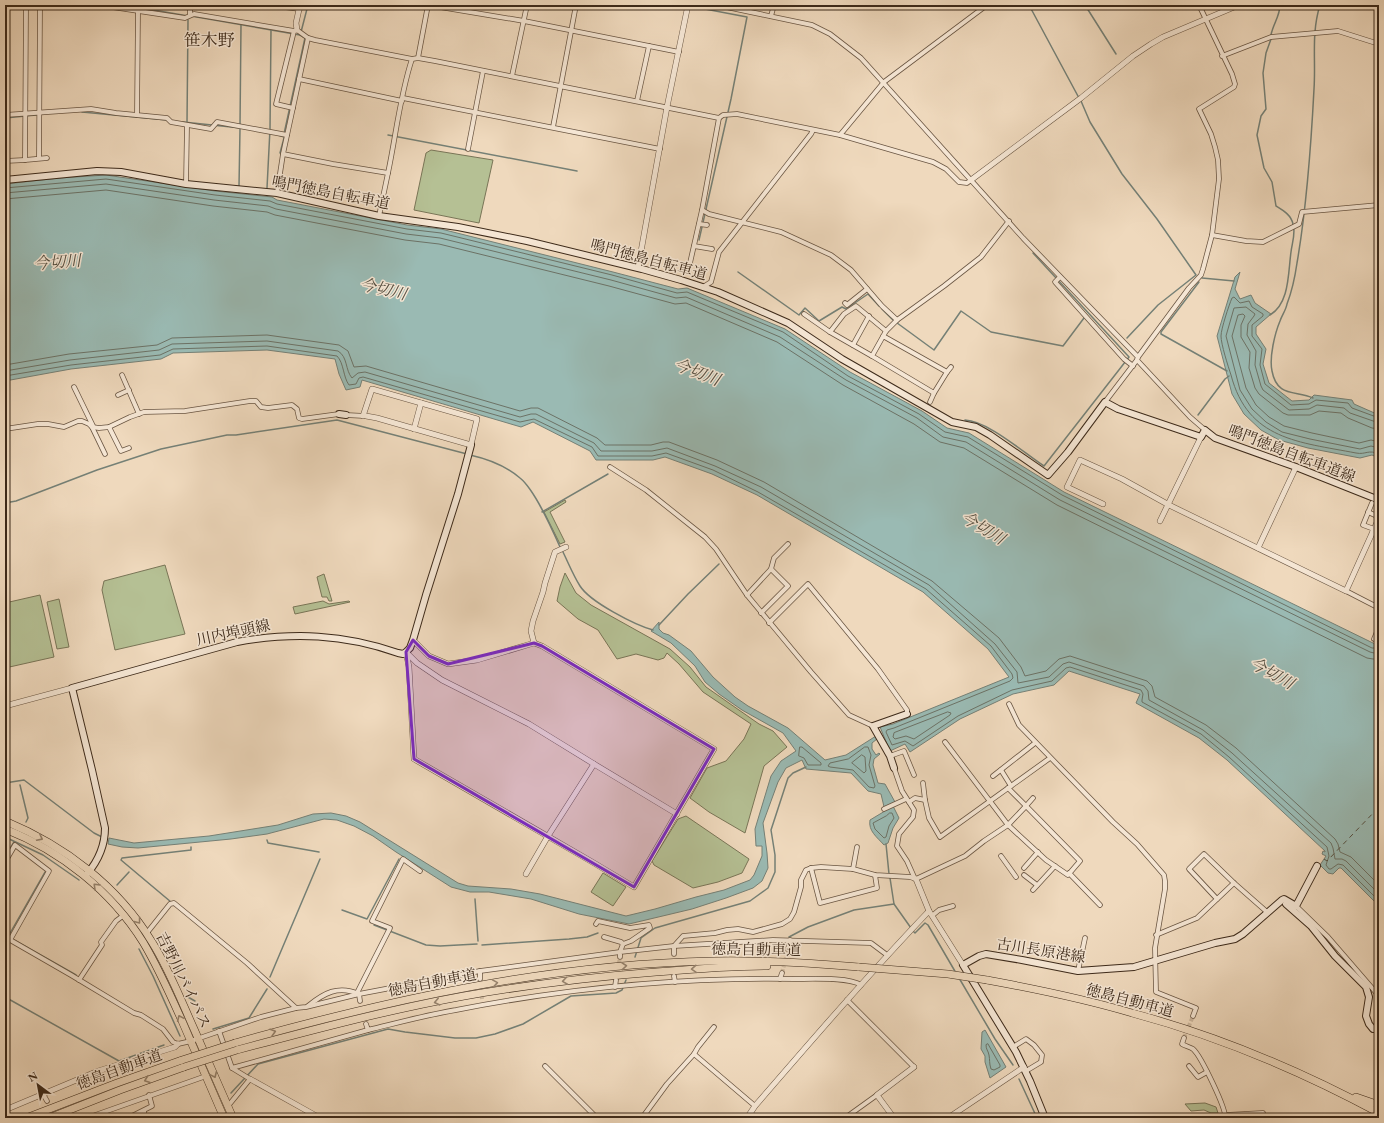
<svg xmlns="http://www.w3.org/2000/svg" width="1384" height="1123" viewBox="0 0 1384 1123" font-family="'EB Garamond','Noto Serif JP',serif">
<style>
.green{fill:#b5c094;stroke:#797557}
.water{fill:#9abab3;stroke:#758076}
.lines{fill:none;stroke-linecap:round;stroke-linejoin:round}
.shore{stroke:#6c7266;stroke-width:1}
.stream{stroke:#758076;stroke-width:1.5}
.ferry{stroke:#544e40;stroke-width:1;stroke-dasharray:5 4;stroke-linecap:butt}
.minor-tunnel{stroke:#cbb69c;stroke-width:4;stroke-dasharray:4 2;stroke-linecap:butt}
.minor-casing{stroke:#6a5643;stroke-width:5.5}
.tertiary-casing{stroke:#6a5643;stroke-width:6}
.secondary-casing{stroke:#3d2a1a;stroke-width:8}
.trunk-casing{stroke:#3d2a1a;stroke-width:8}
.motorway-casing{stroke:#3d2a1a;stroke-width:8}
.minor{stroke:#f5e6d4;stroke-width:4}
.tertiary{stroke:#f5e6d4;stroke-width:5}
.secondary{stroke:#f5e6d4;stroke-width:6}
.trunk{stroke:#efd9bd;stroke-width:7}
.motorway{stroke:#efd9bd;stroke-width:7}
.motorway-bridge-casing{stroke:#3d2a1a;stroke-width:8;stroke-linecap:butt}
.motorway-bridge{stroke:#efd9bd;stroke-width:7}
.oneway{stroke:#96826c}
.marked{fill:#7b2cbf;fill-opacity:0.2;stroke:#7b2cbf;stroke-width:3;stroke-linejoin:round}
.labels{text-anchor:middle;dominant-baseline:central;stroke-width:3;stroke-linejoin:round;paint-order:stroke}
.street-label{font-size:15px;fill:#3d2a1a;stroke:#f5e6d4}
.water-label{font-size:16px;font-style:italic;fill:#544e40;stroke:#f5e6d4}
.quarter-label{font-size:17px;fill:#3d2a1a;stroke:#f5e6d4}
</style>
<rect width="100%" height="100%" fill="#efd9bd"/>
<filter id="stains"><feTurbulence type="fractalNoise" baseFrequency=".005" numOctaves="4"/><feColorMatrix values="0 0 0 0 .2 0 0 0 0 .09 0 0 0 0 .02 0 0 0 .5 -.17"/></filter>
<radialGradient id="worn" r=".72"><stop offset=".6" stop-color="#630" stop-opacity="0"/><stop offset="1" stop-color="#630" stop-opacity=".3"/></radialGradient>
<!-- green -->
<g class="green">
<path d="M431 150 493 160 479 223 414 210 426 153Z"/>
<path d="M565 500 566 502 550 512 565 542 560 544 544 512Z"/>
<path d="M165 565 185 634 115 650 102 590 104 581Z"/>
<path d="M565 573 576 593 591 605 670 649 690 667 706 687 759 724 773 731 787 747 764 766 745 833 709 812 690 798 707 768 726 761 744 739 751 724 703 692 679 664 667 653 664 658 658 660 636 654 617 659 598 630 578 619 557 601 560 587Z"/>
<path d="M324 574 332 601H329L327 597H322L317 577Z"/>
<path d="M40 595 54 657 5 668V603Z"/>
<path d="M59 599 69 647 57 649 47 602Z"/>
<path d="M323 601 329 604 349 601 350 602 295 614 293 607Z"/>
<path d="M686 816 749 859 742 873 718 882 693 888 654 865 652 861 678 819Z"/>
<path d="M603 873 626 887 613 906 591 892Z"/>
<path d="M1205 1103 1216 1107 1218 1113H1211L1204 1110 1191 1111 1185 1104Z"/>
</g>
<!-- water -->
<g class="water">
<path d="M106 175 215 191 272 197 277 200 407 225 441 229 613 272 678 289 687 288 785 329 850 372 922 411 947 428 969 433 1064 492 1375 644 1379 636V906L1341 868H1339L1333 874 1328 873 1320 865 1326 856 1322 854 1323 851 1325 852V851L1227 760 1199 738 1136 703 1140 694 1069 671 1054 685 1013 694 960 719 910 752 905 744 890 751 880 727 893 724 1009 677 988 649 923 592 757 495 712 474 665 457 653 460H596L590 451 533 422 521 427 362 380 360 387 346 390 339 374 335 359 267 350 173 353 161 359 71 369 5 381V184L59 178Z"/>
<path d="M1240 272 1235 289 1240 299 1251 295 1255 303 1271 314 1256 327V334L1266 349 1263 364 1269 383 1292 401 1309 400 1314 395 1352 400 1354 404 1379 415V458L1372 455 1360 458 1308 448 1279 440 1261 430 1244 414 1232 394 1217 336 1235 277Z"/>
<path d="M659 622V629L663 633 669 635 691 651 713 677 735 697 748 706 788 728 825 760 846 755 876 736 877 739 872 743V749L876 755 879 753 880 754 874 759 873 765 878 783 885 784 895 802 892 804 899 818 893 828 888 843 884 845C877 837 868 831 870 820L885 811 881 794 868 791 851 773 806 769 802 760 786 768 778 782 763 823 767 853 768 868 762 881 753 888 726 898 692 909 629 924 579 914 531 899 489 892H470L451 887 396 852 373 836 354 826 337 820 324 819 267 834 231 839 138 848 122 847 108 844 109 838 134 843 209 836 278 825 313 814 331 813 346 816 360 822 458 883 468 886 511 889 540 894 626 916 655 909 696 897 724 890 750 880 754 875 762 856V846H756L755 829 771 776 781 761 796 751 783 733 742 710 719 694 705 682 695 666 671 643 651 631Z"/>
<path d="M985 1030 1006 1067 990 1078 985 1062V1056L981 1049 982 1032Z"/>
</g>
<g class="lines">
<!-- shore -->
<g class="shore">
<path d="M5 188 106 179 215 195 270 201 277 204 407 229 441 233 612 275 677 293 687 292 783 332 848 376 919 414 945 432 968 437 1062 495 1372 648H1376L1379 645"/>
<path d="M5 193 106 184 214 200 268 206 276 209 406 234 440 238 611 280 676 298 686 297 780 337 846 380 917 418 943 437 966 442 1060 500 1370 652 1374 653 1379 652"/>
<path d="M5 199 106 190 213 206 267 212 275 215 405 240 439 244 609 286 675 304 686 303 777 342 843 385 914 424 940 442 964 448 1057 505 1367 658 1373 659H1379"/>
<path d="M5 365 69 354 157 345 172 338 267 335 339 345 348 351 354 367 366 366 520 411 531 408H538L597 438 605 445H651L663 442H669L717 460 764 482 932 581 999 638 1021 667 1025 676 1046 671 1059 659 1070 656 1147 681 1152 686 1155 697 1206 725 1236 748 1335 839 1338 844 1340 852 1351 857 1379 885"/>
<path d="M5 371 70 360 159 350 172 344 267 341 338 351C348 357 345 370 352 378L358 373 365 372 520 417 531 414H536L594 443 601 451H652L667 448 715 466 761 487 929 585 995 644 1017 672 1018 683 1049 677 1063 664 1069 662 1144 686 1148 691 1149 700 1203 730 1232 753 1331 843 1333 848 1335 859H1342L1346 861 1379 894"/>
<path d="M5 376 71 365 160 355 173 349 267 346 337 356C344 363 343 377 349 385L356 384 359 378 363 377 520 422 534 419 592 447 598 456H652L666 453 713 470 758 492 926 589 991 646 1012 674 1013 678 1010 681 894 728 887 730 886 732 892 745 905 741 913 746 958 716 1012 690 1052 681 1066 668 1070 667 1141 690 1143 694 1142 700V702L1201 734 1229 757 1327 847 1329 856 1326 865 1329 869H1331L1338 864 1343 865 1379 901"/>
<path d="M1379 418 1352 408 1348 403 1316 400 1309 404 1291 405 1265 384 1260 365 1262 349 1252 336V325L1263 316V314L1252 307 1249 301 1240 303 1234 297 1232 298C1229 305 1221 329 1221 336 1221 344 1228 366 1231 375 1248 440 1299 442 1356 453 1366 455 1368 449 1379 454"/>
<path d="M1379 423 1350 413 1344 408 1317 405 1309 409 1289 410 1263 390 1261 386 1255 365 1256 351 1247 335 1248 324 1254 316 1255 314 1246 307 1234 308 1226 336 1240 390 1252 409 1266 422 1282 432 1310 439 1360 449 1371 446 1379 448"/>
<path d="M1379 429 1372 428 1348 418 1341 413 1319 411 1310 415H1288L1283 413 1259 394 1255 388 1249 368 1250 352 1241 337V325L1245 316 1243 314 1238 315 1232 336 1246 388 1256 405 1269 417 1284 426 1312 433 1359 443 1371 440 1379 442"/>
<path d="M948 712 951 713 950 715 914 739 906 736 895 739 893 737 894 733Z"/>
<path d="M800 747H802L821 763V765H808L804 758 799 756Z"/>
<path d="M865 747H868L871 755 869 765 875 786 874 788 869 787 853 770 830 767 828 766 830 763 848 759Z"/>
<path d="M862 755 865 757 866 771 864 773 852 763Z"/>
<path d="M890 813H892L894 818 889 826 886 837 884 838 875 829 873 823 886 816Z"/>
<path d="M988 1044 1000 1065V1067L994 1070 991 1069C989 1063 990 1060 989 1055 988 1050 986 1050 986 1045Z"/>
</g>
<!-- stream -->
<g class="stream">
<path d="M125 5 188 16"/>
<path d="M684 5 747 17 731 99 699 240"/>
<path d="M1029 5 1079 98"/>
<path d="M1085 5 1116 54"/>
<path d="M1202 5 1204 9"/>
<path d="M191 16 300 35"/>
<path d="M301 32 308 5"/>
<path d="M1271 35C1273 24 1280 16 1280 5"/>
<path d="M1081 101 1090 122 1122 174 1157 219 1196 275 1158 305 1127 338"/>
<path d="M82 112 167 120"/>
<path d="M5 118 36 115"/>
<path d="M183 122 241 128"/>
<path d="M187 123 188 20"/>
<path d="M240 125 241 25"/>
<path d="M284 134 305 38 300 35"/>
<path d="M278 135 284 137"/>
<path d="M388 135 577 171"/>
<path d="M280 153 284 138"/>
<path d="M239 186 240 129"/>
<path d="M267 188 270 129 271 30"/>
<path d="M738 272 799 315 805 308 819 321 842 307 846 309 868 294 879 306"/>
<path d="M1202 278 1234 281"/>
<path d="M1199 282 1161 332V334L1227 371"/>
<path d="M882 309 893 320 934 350 961 311 991 332 1063 346 1084 318"/>
<path d="M1270 315C1290 303 1288 272 1291 252 1292 243 1296 233 1293 224 1291 215 1284 211 1276 206L1272 182 1264 168 1257 135 1261 116 1266 109 1263 73 1266 53 1271 39"/>
<path d="M1313 398C1296 390 1277 398 1272 371 1269 357 1275 333 1280 321 1282 315 1286 310 1287 304 1292 291 1295 277 1297 263 1307 205 1311 147 1314 89 1316 59 1311 34 1320 5"/>
<path d="M1198 415 1225 379 1229 376"/>
<path d="M965 420C988 421 1024 453 1044 466L1129 357 1033 253"/>
<path d="M470 455C488 459 506 466 520 478 535 490 552 529 560 547"/>
<path d="M5 503 16 501 97 470 161 449 227 435H236L337 420 467 454"/>
<path d="M542 512 608 474"/>
<path d="M562 550C568 562 573 575 580 586 590 602 635 625 653 630"/>
<path d="M659 625 688 594 719 564"/>
<path d="M5 783 24 780 94 833 102 837"/>
<path d="M20 785 28 818 26 822"/>
<path d="M5 837 43 855 79 880"/>
<path d="M267 840 268 843 319 852"/>
<path d="M886 844 889 874"/>
<path d="M5 857 14 842"/>
<path d="M890 878 894 904 911 928"/>
<path d="M117 885 129 872"/>
<path d="M475 899 478 941"/>
<path d="M171 902 121 860 122 858 191 850V847"/>
<path d="M342 910 367 919 399 859"/>
<path d="M374 925 426 945 440 946 477 944"/>
<path d="M913 931 915 933 925 923 928 925 956 973"/>
<path d="M9 935 45 872"/>
<path d="M789 937 808 927 854 910 894 904"/>
<path d="M14 940 76 975"/>
<path d="M482 945 569 939 587 937 598 933"/>
<path d="M139 949 153 976 180 1036"/>
<path d="M635 957 641 938 655 928 750 901 768 888 775 872V855L771 830 788 778 793 773 806 767"/>
<path d="M177 970 180 966"/>
<path d="M270 977 320 859"/>
<path d="M959 978 995 1039 1013 1065"/>
<path d="M186 996 195 1001"/>
<path d="M5 997 119 1061 164 1045"/>
<path d="M213 1029 249 1018 267 989"/>
<path d="M1019 1079 1037 1118"/>
<path d="M231 1093 258 1064 388 1029 405 1032 455 1038H476L495 1034 523 1024 571 996 616 993 622 990 626 980"/>
<path d="M211 1118 213 1116"/>
<path d="M304 1118 307 1115"/>
</g>
<!-- ferry -->
<path class="ferry" d="M1324 859 1327 861 1379 807"/>
<!-- minor-tunnel -->
<g class="minor-tunnel">
<path d="M782 973 788 949"/>
<path d="M617 976 620 957"/>
<path d="M480 979 482 999"/>
<path d="M1184 1038 1193 1016"/>
</g>
<!-- minor casing -->
<g class="minor-casing">
<g id="minor">
<path d="M26 5 25 160 47 158"/>
<path d="M99 5 185 18 194 14 294 31 297 30 308 38 315 40 412 59 418 58 435 61 719 118 723 115 737 114 840 135 933 162 946 169 959 182 967 183 971 180"/>
<path d="M190 5V15"/>
<path d="M269 5 300 9"/>
<path d="M428 5 524 21 679 52"/>
<path d="M717 5 812 25 830 34 861 58 1023 238 1138 357 1137 360 1190 417 1205 430"/>
<path d="M771 16 774 5"/>
<path d="M308 38 283 154 333 164 388 173C396 135 400 95 412 59"/>
<path d="M1222 56 1271 37 1338 31 1379 44"/>
<path d="M418 58 428 5"/>
<path d="M512 76 527 5"/>
<path d="M299 79 402 101"/>
<path d="M403 98 660 149"/>
<path d="M637 101 649 46"/>
<path d="M293 108 276 104 294 31"/>
<path d="M5 115 91 109 116 113 167 118 171 122 211 129 217 122 287 135"/>
<path d="M137 115 138 11 140 5"/>
<path d="M553 127 576 5"/>
<path d="M840 135 884 82 987 5"/>
<path d="M468 149 483 71"/>
<path d="M39 158 40 5"/>
<path d="M5 161 25 160"/>
<path d="M186 184 187 125"/>
<path d="M277 193 283 154"/>
<path d="M702 210 709 214 781 232 831 255 851 270 882 306 897 320"/>
<path d="M379 216 388 173"/>
<path d="M699 224 707 225"/>
<path d="M1212 235 1246 241 1263 242 1299 224 1302 212 1379 205"/>
<path d="M694 246 712 249"/>
<path d="M690 263 702 210 719 118"/>
<path d="M1060 277 1055 282 1124 359 1133 366"/>
<path d="M703 287 711 282 719 252 811 134 813 130"/>
<path d="M845 303 847 305 867 289"/>
<path d="M804 314 830 332 872 356"/>
<path d="M830 332 844 314 856 306 886 331"/>
<path d="M883 336 947 372 934 393 872 356 886 331 897 320 944 286 981 257 1009 221"/>
<path d="M853 345 869 316"/>
<path d="M1138 357 1189 288 1201 275 1203 269 1212 235 1219 179 1218 160 1215 147 1211 134 1199 109 1234 87 1235 84 1232 74 1199 5"/>
<path d="M947 372 951 367"/>
<path d="M122 375 139 414"/>
<path d="M74 387 93 426"/>
<path d="M118 395 129 390"/>
<path d="M930 402 934 393"/>
<path d="M1105 402 1137 360"/>
<path d="M346 415 365 416"/>
<path d="M92 427 105 454"/>
<path d="M109 427 121 451 129 448"/>
<path d="M5 429 38 424H48L64 427 78 421H82L89 424 92 427 99 428 109 427 130 417 144 412 185 411 250 401H256L261 407 268 408 292 405 297 409 299 418 302 419 339 414"/>
<path d="M610 467 646 490 705 537 716 549 747 595 811 672 849 715 873 726"/>
<path d="M1372 503 1363 525 1374 529"/>
<path d="M1368 512 1379 517"/>
<path d="M1346 591 1379 608"/>
<path d="M747 595 771 569 774 558 788 544"/>
<path d="M761 613 788 586 771 569"/>
<path d="M769 623 808 584 878 669 907 710V714"/>
<path d="M1374 639 1379 627"/>
<path d="M1009 704 1019 725 1113 822 1137 844 1164 875 1165 881V889L1155 948 1156 992 1196 1008 1193 1016"/>
<path d="M890 756 904 751 914 775"/>
<path d="M894 768 902 791 914 810 913 817 899 834 897 846 907 861 915 879"/>
<path d="M1001 770 1011 786"/>
<path d="M993 776 1035 743"/>
<path d="M923 783 925 800 929 818 940 837 1050 758"/>
<path d="M1008 788 1026 806 1033 798"/>
<path d="M909 802 915 798 925 800"/>
<path d="M1026 806 1080 861 1068 875 1046 860 1008 825Z"/>
<path d="M884 809 906 799"/>
<path d="M1001 856 1016 877"/>
<path d="M5 862 15 845 49 871 10 940"/>
<path d="M811 868 820 903 877 888 875 875"/>
<path d="M1024 868 1038 852"/>
<path d="M853 869 857 847"/>
<path d="M1069 873 1100 905"/>
<path d="M1024 875 1037 885"/>
<path d="M916 879 965 856 984 841 1008 825 945 742"/>
<path d="M1033 890 1055 866"/>
<path d="M1217 899 1189 869 1204 854 1234 883 1267 912"/>
<path d="M1296 906 1328 937 1379 996"/>
<path d="M933 915 939 910 953 906"/>
<path d="M596 924 598 921 630 928 649 925 650 928 631 941 623 944 621 942 604 937"/>
<path d="M146 934 170 904 174 903 247 963 296 1008"/>
<path d="M1156 935 1197 918 1234 883"/>
<path d="M5 937 71 975 134 1013 141 1015 163 1029 173 1042 178 1044 191 1041 261 1017 296 1008 306 1007 359 994 480 971 620 952 623 944"/>
<path d="M788 949 790 940"/>
<path d="M674 954V946L683 936 715 933 727 930 738 929 753 932 782 924 790 919 794 912 801 887V880L806 870 811 868 821 867 853 869 875 875 910 877 916 879"/>
<path d="M620 957V952L674 946 773 940 871 943 887 955"/>
<path d="M480 971V979"/>
<path d="M1078 971 1085 938"/>
<path d="M674 976 675 982"/>
<path d="M780 979 782 973"/>
<path d="M79 980 102 945 101 942 116 921 124 915"/>
<path d="M615 987 616 980"/>
<path d="M357 993 390 928 372 921 403 859 420 871"/>
<path d="M847 1000 914 1067"/>
<path d="M308 1006C324 993 338 985 359 994L360 1001"/>
<path d="M366 1024 368 1030C397 1023 426 1015 456 1010 568 988 682 977 795 979 811 979 849 977 861 985"/>
<path d="M219 1031 232 1068 250 1079 228 1106"/>
<path d="M1184 1038 1182 1044C1185 1046 1190 1047 1193 1049 1201 1056 1227 1110 1225 1118"/>
<path d="M1013 1047 1026 1039 1034 1045 1042 1055 1041 1062 1026 1071"/>
<path d="M694 1054 755 1106"/>
<path d="M545 1066 594 1115 598 1118"/>
<path d="M1189 1066 1198 1077 1207 1072"/>
<path d="M232 1068 368 1030"/>
<path d="M43 1094 47 1101"/>
<path d="M144 1111 145 1118"/>
<path d="M1226 1115 1263 1113"/>
<path d="M87 1118 206 1076"/>
<path d="M128 1118 152 1106 149 1095"/>
<path d="M642 1118 667 1084 694 1054 698 1047 714 1027"/>
<path d="M845 1118 877 1095"/>
</g>
</g>
<!-- tertiary casing -->
<g class="tertiary-casing">
<g id="tertiary">
<path d="M297 30 296 23 300 5"/>
<path d="M971 180 1081 98 1133 56 1151 44 1163 37 1239 5"/>
<path d="M638 268 667 107 688 5"/>
<path d="M363 416 372 389 477 419 471 445 377 418 366 416"/>
<path d="M414 429 421 403"/>
<path d="M1103 504 1067 487 1080 460 1122 479 1169 505 1346 591 1379 518"/>
<path d="M1160 521 1201 437"/>
<path d="M1373 531 1379 534"/>
<path d="M1258 548 1296 467"/>
<path d="M534 643 531 631 533 621 543 592 545 583 555 552 566 547"/>
<path d="M406 652 409 667 414 759 594 863 634 887 714 749 542 646 534 643 477 660 448 664 429 656 413 640"/>
<path d="M407 653 417 663 442 680 529 724 594 764 677 814"/>
<path d="M5 706 72 688"/>
<path d="M526 874 548 836 594 764"/>
<path d="M916 879 929 911 963 965"/>
<path d="M250 1079 320 1118"/>
<path d="M5 1110 98 1071 175 1047 178 1044"/>
<path d="M747 1118 755 1106C812 1040 869 974 929 911"/>
<path d="M894 1118 877 1095 914 1067"/>
<path d="M948 1118 1024 1067"/>
</g>
</g>
<!-- secondary casing -->
<g class="secondary-casing">
<g id="secondary">
<path d="M5 180 97 171 121 172 186 184 277 193 379 216 458 227 527 241 642 269 681 280 718 292 788 323 842 359 952 422 976 427 990 435 1048 475 1068 452 1105 402 1118 409 1201 437 1205 430 1215 438 1296 467 1379 500"/>
<path d="M339 414 346 415"/>
<path d="M894 768 890 756 873 726 907 714"/>
<path d="M87 874C98 861 105 846 105 828L92 770 72 688 237 642C293 632 344 634 398 653L403 654 406 652 410 648 413 640 426 595 458 494 471 445"/>
<path d="M1286 904 1311 926 1335 956 1366 987 1369 997 1366 1016 1369 1024 1373 1029 1379 1028"/>
<path d="M1045 1118 1030 1081 1016 1052 963 965 979 956 986 954 1022 960 1078 971 1134 967 1215 943 1235 939 1243 934 1282 900 1284 899 1296 906 1317 866"/>
</g>
</g>
<!-- trunk casing -->
<g class="trunk-casing">
<g id="trunk">
<path d="M5 821C65 846 118 886 152 942 169 969 181 1000 194 1029 207 1059 220 1088 233 1118"/>
<path d="M5 829C61 851 111 891 143 942 158 967 170 994 182 1021 196 1053 210 1085 224 1118"/>
</g>
</g>
<!-- motorway casing -->
<g class="motorway-casing">
<g id="motorway">
<path d="M987 980C1036 989 1085 999 1132 1013 1218 1036 1301 1071 1379 1113"/>
<path d="M235 1043C391 999 551 964 713 961 762 960 811 963 859 967"/>
<path d="M237 1050C312 1030 387 1010 464 996 527 985 591 977 656 972 693 969 730 966 767 966"/>
<path d="M1356 1097 1379 1105"/>
<path d="M26 1118 117 1083 182 1060"/>
<path d="M49 1118 120 1090 184 1067"/>
</g>
</g>
<!-- minor -->
<use href="#minor" class="minor"/>
<!-- tertiary -->
<use href="#tertiary" class="tertiary"/>
<!-- secondary -->
<use href="#secondary" class="secondary"/>
<!-- trunk -->
<use href="#trunk" class="trunk"/>
<!-- motorway -->
<use href="#motorway" class="motorway"/>
<!-- motorway-bridge casing -->
<g class="motorway-bridge-casing">
<g id="motorway-bridge">
<path d="M859 967 948 974 987 980"/>
<path d="M182 1060 235 1043"/>
<path d="M184 1067 237 1050"/>
</g>
</g>
<!-- motorway-bridge -->
<use href="#motorway-bridge" class="motorway-bridge"/>
</g>
<!-- one-way arrows -->
<defs><path id="oneway-chevron" d="M-2-3.5L2.5 0L-2 3.5" fill="none" stroke-width="1.6" stroke-linecap="round" stroke-linejoin="round"/></defs>
<g class="oneway">
<use href="#oneway-chevron" transform="translate(40 838) rotate(27)"/>
<use href="#oneway-chevron" transform="translate(96 886) rotate(-136)"/>
<use href="#oneway-chevron" transform="translate(138 921) rotate(53)"/>
<use href="#oneway-chevron" transform="translate(624 966) rotate(-5)"/>
<use href="#oneway-chevron" transform="translate(694 969) rotate(176)"/>
<use href="#oneway-chevron" transform="translate(565 981) rotate(172)"/>
<use href="#oneway-chevron" transform="translate(495 983) rotate(-9)"/>
<use href="#oneway-chevron" transform="translate(437 1002) rotate(168)"/>
<use href="#oneway-chevron" transform="translate(180 1018) rotate(-114)"/>
<use href="#oneway-chevron" transform="translate(273 1032) rotate(-16)"/>
<use href="#oneway-chevron" transform="translate(214 1075) rotate(66)"/>
<use href="#oneway-chevron" transform="translate(147 1080) rotate(160)"/>
</g>
<!-- marked area -->
<path class="marked" d="M413 640 429 656 448 664 534 643 542 646 714 749 634 887 414 759 406 652Z"/>
<g class="labels">
<!-- street labels -->
<g class="street-label">
<text transform="translate(331 192) rotate(11)">鳴門徳島自転車道</text>
<text transform="translate(649 259) rotate(15)">鳴門徳島自転車道</text>
<text transform="translate(1292 453) rotate(21)">鳴門徳島自転車道線</text>
<text transform="translate(233 632) rotate(-12)">川内埠頭線</text>
<text transform="translate(756 949) rotate(1)">徳島自動車道</text>
<text transform="translate(1041 950) rotate(9)">古川長原港線</text>
<text transform="translate(184 980) rotate(64)">吉野川バイパス</text>
<text transform="translate(432 982) rotate(-11)">徳島自動車道</text>
<text transform="translate(1130 1000) rotate(15)">徳島自動車道</text>
<text transform="translate(119 1069) rotate(-20)">徳島自動車道</text>
</g>
<!-- water labels -->
<g class="water-label">
<text transform="translate(57 262) rotate(-4)">今切川</text>
<text transform="translate(383 289) rotate(13)">今切川</text>
<text transform="translate(697 372) rotate(21)">今切川</text>
<text transform="translate(983 528) rotate(31)">今切川</text>
<text transform="translate(1272 673) rotate(29)">今切川</text>
</g>
<!-- quarter labels -->
<g class="quarter-label">
<text x="209" y="40">笹木野</text>
</g>
</g>
<!-- margin -->
<rect width="1384" height="1123" fill="none" stroke="#efd9bd" stroke-width="20"/>
<rect x="6" y="6" width="1372" height="1111" fill="none" stroke="#3d2a1a" stroke-width="2"/>
<rect x="10" y="10" width="1364" height="1103" fill="none" stroke="#3d2a1a"/>
<!-- north arrow -->
<g transform="translate(38 1085) rotate(328)" stroke="#f5e6d4" stroke-width="3" paint-order="stroke">
<path d="M0-3L7 15L0 10L-7 15Z" fill="#3d2a1a"/>
<text y="-6" font-size="11" font-weight="bold" text-anchor="middle" fill="#3d2a1a">N</text>
</g>
<rect width="100%" height="100%" filter="url(#stains)"/>
<rect width="100%" height="100%" fill="url(#worn)"/>
</svg>
